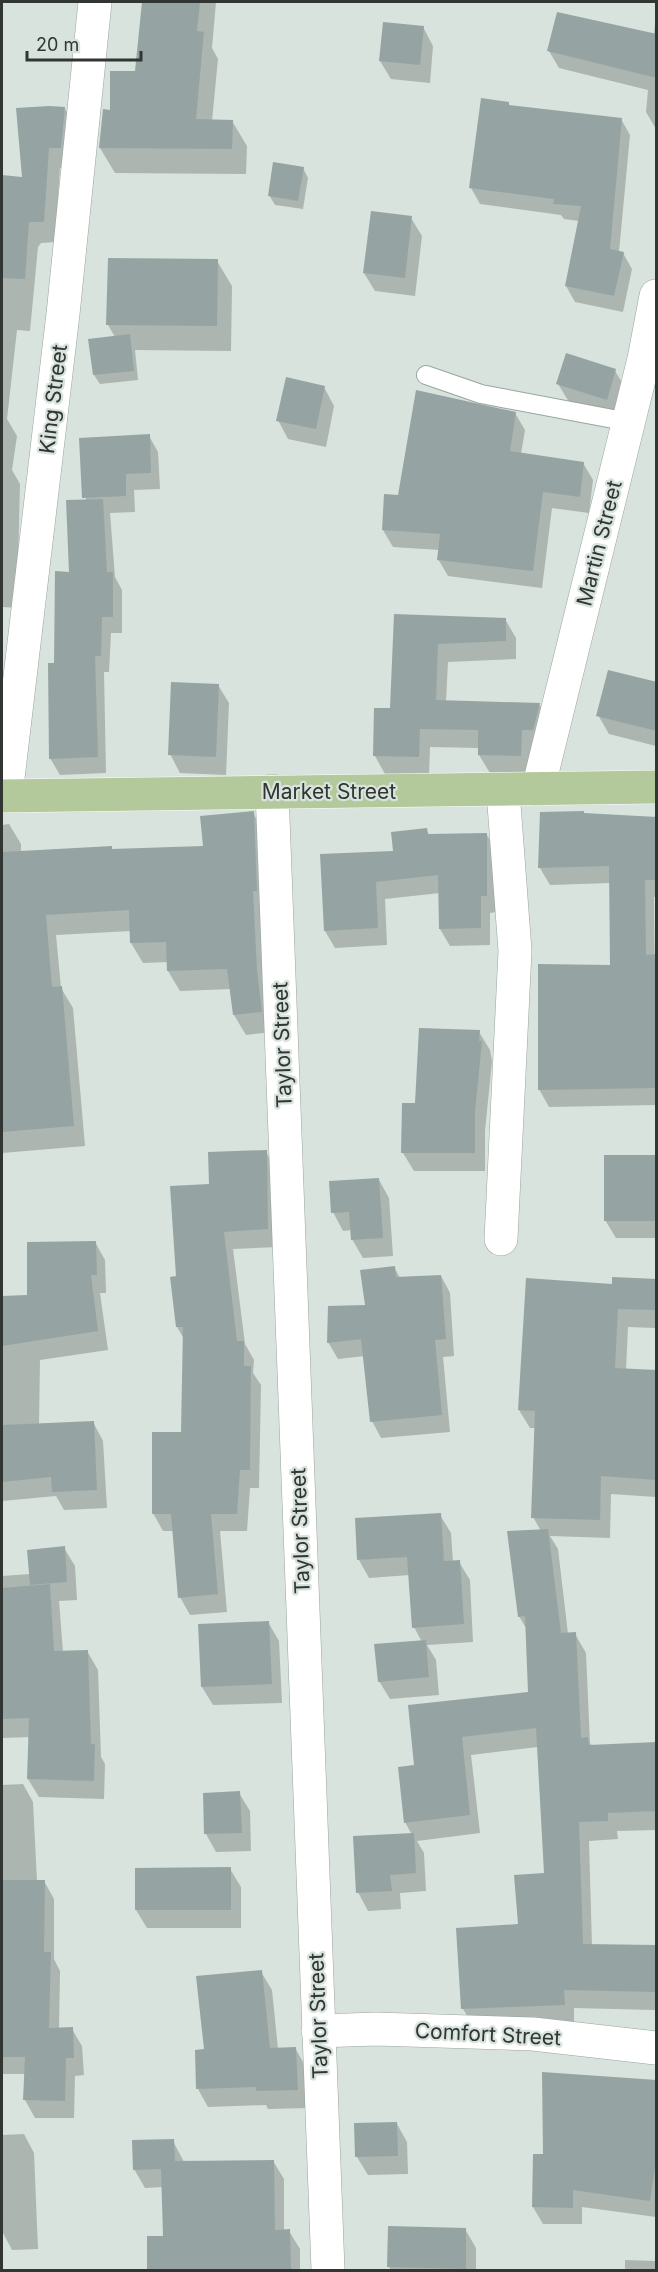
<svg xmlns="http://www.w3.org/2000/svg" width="658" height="2272" viewBox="0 0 658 2272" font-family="Inter,sans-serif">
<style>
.shadow{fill:#0003}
.building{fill:#95a4a3}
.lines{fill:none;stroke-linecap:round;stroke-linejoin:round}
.lane-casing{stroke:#99a59e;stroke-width:20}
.street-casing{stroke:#99a59e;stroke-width:34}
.primary-casing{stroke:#fff;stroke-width:34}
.lane{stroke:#fff;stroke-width:18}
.street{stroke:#fff;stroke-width:33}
.primary{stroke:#b3c89b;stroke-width:33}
.labels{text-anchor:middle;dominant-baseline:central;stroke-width:4.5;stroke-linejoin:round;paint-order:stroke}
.street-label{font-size:21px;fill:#313633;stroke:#d7e3dc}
</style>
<rect width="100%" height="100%" fill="#d7e3dc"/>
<!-- shadow -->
<g class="shadow">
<path d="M143 2H216L212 48 218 59 212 121H232L247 146 246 174 115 173 100 148 111 111 136 73Z"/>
<path d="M656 12V129L646 112 648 90 559 68 549 51 654 35Z"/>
<path d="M423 27 433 46 430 83 391 79 380 61Z"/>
<path d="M510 107 621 119 630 135 619 252 623 253 632 269 623 312 575 302 566 286 579 221 564 219 561 215 480 204 471 188Z"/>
<path d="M65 109 77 129 73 169 60 168 55 242 41 243 38 247 30 331 17 330 7 419 17 436 12 470 20 484 17 608 3 607 2 610V177L24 178Z"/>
<path d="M303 168 308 178 303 209 275 205 269 195Z"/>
<path d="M411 218 422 236 415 296 375 291 364 273Z"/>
<path d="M109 259 217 261 232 286 231 351 135 350 138 380 100 384 94 375 115 337 108 325Z"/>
<path d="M615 371 626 389 617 417 569 402 558 384Z"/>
<path d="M324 387 334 406 326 447 288 439 278 420Z"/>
<path d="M515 413 525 430 521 454 583 463 593 480 589 513 552 508 542 588 448 576 438 559 440 550 393 547 383 530 400 497Z"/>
<path d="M149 436 158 452 160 489 134 490 135 512 110 513 115 577 122 590V633H111L109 672H104L106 773 60 775 50 758 56 664 86 501 81 439Z"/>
<path d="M396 615 505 619 516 638V659L448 662 446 702 539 704 550 723 531 774 490 773 479 755V748L430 747 429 775 385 774 375 756 391 709Z"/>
<path d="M656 684V746L609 734 598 715Z"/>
<path d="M218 685 229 703 226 775 180 773 170 754Z"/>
<path d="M253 813 265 833 272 1032 246 1035 234 1015 231 989 180 991 168 971V962L143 963 131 943V931L56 935 61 988 73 1008 85 1146 2 1153V825L9 824 21 844V852L204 848Z"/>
<path d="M584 815 656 818V897H654L656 1105 549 1107 539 1089 612 967 610 883 550 885 540 868Z"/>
<path d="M426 830 430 836 487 835 496 852V912L490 913V945L450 946 440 929V893L385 899 387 945 335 948 325 931 394 853Z"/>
<path d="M479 1032 490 1050 492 1061 485 1131V1171H414L403 1153 416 1104Z"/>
<path d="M266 1152 276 1170 278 1247 233 1249 245 1344 254 1360 253 1373 261 1385 259 1488H250L247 1531H220L227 1612 190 1615 180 1597 174 1531H163L153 1513 183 1434 184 1339 177 1327V1277L211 1185Z"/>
<path d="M656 1156V1238H616L605 1220Z"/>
<path d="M379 1180 389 1198 393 1256 363 1258 352 1239V1230L343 1231 333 1212Z"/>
<path d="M95 1242 105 1260 106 1293H100L108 1350 40 1360 39 1425 93 1422 103 1441 107 1508 64 1510 56 1496 2 1501V1298L29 1296Z"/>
<path d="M394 1267 400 1278 441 1276 450 1293 454 1356 443 1357 450 1432 381 1438 372 1421 365 1356 338 1359 328 1342 367 1306Z"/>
<path d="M613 1286H656V1328L628 1327 626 1370 656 1380V1497L611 1494 610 1538 550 1536 558 1549 568 1634H575L586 1653 590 1743 592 1746 656 1744V1830L617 1831 618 1839 589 1841 592 1946 656 1947V2010L574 2008V2024L474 2027 463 2009 520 1926 545 1874 538 1747 471 1755 480 1833 417 1841 424 1853 426 1891 400 1893 401 1909 368 1911 358 1892 412 1835 405 1822 416 1767 529 1693 527 1630 519 1616 541 1531 533 1517 536 1428H530L519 1410Z"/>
<path d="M440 1515 451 1533 453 1562H459L470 1580 473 1642 427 1645 436 1660 439 1695 390 1699 379 1681 422 1642 414 1627 410 1575 369 1578 359 1560Z"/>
<path d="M64 1548 75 1566 77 1600 59 1601 63 1652 87 1651 98 1670 101 1757 105 1764 104 1799 39 1797 28 1779 30 1737 2 1738V1576L30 1574Z"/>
<path d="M268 1622 279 1641 282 1703 213 1705 202 1687 200 1626Z"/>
<path d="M23 1784 33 1802 37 1881H44L54 1899V1959L60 1971 59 2029H72L82 2046 84 2075 75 2076 74 2118H35L25 2100V2074H2V1785Z"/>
<path d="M239 1793 250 1811 251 1851 216 1852 206 1834Z"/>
<path d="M230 1869 241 1887V1928H147L136 1910Z"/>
<path d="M261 1972 272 1990 278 2049 295 2048 306 2067 308 2108 268 2109 266 2105 208 2107 198 2089 206 2051Z"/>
<path d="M656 2081V2217L582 2207V2224H543L533 2207 545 2155Z"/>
<path d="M397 2124 407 2142 408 2174 368 2175 357 2157Z"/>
<path d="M24 2134 34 2153 38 2249 12 2250 2 2231V2135Z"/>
<path d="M173 2141 184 2162 273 2161 284 2179V2231H289L300 2249V2270H149L164 2238 163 2187 145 2188 134 2169Z"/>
<path d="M465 2229 476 2248V2270H391L389 2267Z"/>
<path d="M625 2260 656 2261V2270H625Z"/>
</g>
<!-- building -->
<g class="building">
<path d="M142 2H200L197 31 204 32 196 119 233 120 232 149 99 148 103 109 110 110V71H135Z"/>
<path d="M557 12 657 34V78L547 51Z"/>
<path d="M383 22 424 26 420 65 379 61Z"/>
<path d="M481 98 509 102V105L622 118 610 249 624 252 614 296 565 286 581 206 553 204 554 199 469 188Z"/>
<path d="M49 106 65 107 61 148H49L44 222H29L25 279 2 278V175L22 177 16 108Z"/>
<path d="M273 162 304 167 298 201 268 196Z"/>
<path d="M371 211 412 216 405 278 363 273Z"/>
<path d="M108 258 218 259 217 326 106 325Z"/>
<path d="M130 334 134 371 93 375 88 339Z"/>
<path d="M566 353 616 369 607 400 556 384Z"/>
<path d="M286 377 325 386 316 429 276 421Z"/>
<path d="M416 390 516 412 510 451 584 462 580 497 543 492 533 571 437 560 440 534 382 530 384 494 398 495Z"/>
<path d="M150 434 151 473 126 474V496L82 498 79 438Z"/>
<path d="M103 499 107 572H113V617H102L101 656H95L98 757 49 759 48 663H54L55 571 69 572 66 500Z"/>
<path d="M394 614 506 618V641L438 644 436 700 540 703 533 730H522L521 756 478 755V730L420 729 419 757 373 756 374 708H390Z"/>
<path d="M608 670 657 682V731L596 716Z"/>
<path d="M171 682 219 684 216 757 168 755Z"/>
<path d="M254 811 257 891H253L257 970 262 1012 233 1015 227 969 167 971 166 942 130 943 129 910 46 915 52 987 62 986 74 1126 2 1132V852L112 846V849L203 846 200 816Z"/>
<path d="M584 811V813L657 817V880H645L646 955 657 954V1088L538 1090V964L610 965 609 866 538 868 540 812Z"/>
<path d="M427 828 428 834 487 833V896H481V928L439 929 438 875 376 882 378 928 324 931 320 854 393 851 391 832Z"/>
<path d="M419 1028 480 1030 479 1041H482L475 1112V1153H401L402 1103H415Z"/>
<path d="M267 1150 268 1229 224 1232 237 1341H244V1366H251L250 1470H240L237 1514H211L218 1594 178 1598 171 1514H152V1432H181L183 1327H176L170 1277 176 1276 170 1186 209 1184 208 1152Z"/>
<path d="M604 1155H657L655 1221H604Z"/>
<path d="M379 1178 383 1238 351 1240 349 1212 331 1213 329 1181Z"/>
<path d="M96 1241 97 1275H91L98 1331 2 1346V1296L27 1295V1242Z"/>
<path d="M395 1266 396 1277 441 1275 446 1339 435 1340 442 1415 370 1422 361 1339 327 1343 328 1306 365 1305 360 1270Z"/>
<path d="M612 1277 657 1279V1310L618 1309 615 1368 657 1370V1480L601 1476 600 1520 531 1518 535 1411 518 1410 526 1278 612 1284Z"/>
<path d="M94 1421 97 1490 52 1492 51 1477 2 1482V1425Z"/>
<path d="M441 1513 444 1561 460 1560 464 1624 412 1628 407 1557 357 1560 355 1518Z"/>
<path d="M548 1529 561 1633 576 1632 581 1738 588 1737 589 1745 657 1742V1811L608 1813V1821L579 1822 583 1944 657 1945V1992L564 1990 565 2005 461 2009 456 1928 518 1924 514 1875 544 1873 536 1728 462 1737 470 1815 404 1823 398 1767 414 1765 408 1705 528 1692 525 1616 518 1617 507 1531Z"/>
<path d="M65 1546 67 1582 30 1585 27 1550Z"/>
<path d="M50 1584 54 1651 88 1650 91 1744H95L94 1781 27 1779 29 1718 2 1719V1588Z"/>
<path d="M269 1621 272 1684 201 1687 198 1624Z"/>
<path d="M426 1640 429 1677 378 1682 374 1644Z"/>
<path d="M240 1791 242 1833 204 1834 203 1793Z"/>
<path d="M414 1833 416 1873 390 1875 392 1891 356 1893 353 1836Z"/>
<path d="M231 1867V1910H135V1868Z"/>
<path d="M2 1880H45L44 1952H51L49 2028 73 2027 74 2058H66L65 2101 23 2100 25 2057H2Z"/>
<path d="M262 1970 270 2048 296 2047 298 2090 256 2091V2087L196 2089 195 2050 204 2049 196 1976Z"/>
<path d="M542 2072 657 2080V2153L650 2201 573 2190V2208L532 2207 533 2154H543Z"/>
<path d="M397 2122 398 2156 355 2157 354 2123Z"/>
<path d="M174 2139 175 2161 274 2160 275 2230 290 2229 291 2271H147V2236H163L161 2169 133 2170 132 2140Z"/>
<path d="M388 2226 466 2228V2269L387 2267Z"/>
</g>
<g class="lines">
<!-- lane casing -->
<g class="lane-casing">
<path id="lane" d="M426 375 481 394 629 422"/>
</g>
<!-- street casing -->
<g class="street-casing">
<g id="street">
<path d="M538 789 644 359 656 296"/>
<path d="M272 791 328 2270"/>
<path d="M6 795 63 314 95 2"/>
<path d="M501 1239 515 951 503 791"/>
<path d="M318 2031 376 2029 533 2034 656 2048"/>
</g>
</g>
<!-- primary casing -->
<g class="primary-casing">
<path id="primary" d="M2 796 656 787"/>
</g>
<!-- lane -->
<use href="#lane" class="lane"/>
<!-- street -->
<use href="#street" class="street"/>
<!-- primary -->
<use href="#primary" class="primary"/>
</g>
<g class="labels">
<!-- street labels -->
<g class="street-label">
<text transform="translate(53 399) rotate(-83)">King Street</text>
<text transform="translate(599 543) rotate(-76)">Martin Street</text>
<text x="329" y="791">Market Street</text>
<text transform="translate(282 1045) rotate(-92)">Taylor Street</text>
<text transform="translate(300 1531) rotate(-92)">Taylor Street</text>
<text transform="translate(318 2016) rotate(-92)">Taylor Street</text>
<text transform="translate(488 2034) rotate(3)">Comfort Street</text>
</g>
</g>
<!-- border -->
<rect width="658" height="2272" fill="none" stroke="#313633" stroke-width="6"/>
<!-- scale -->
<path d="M27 51v9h114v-9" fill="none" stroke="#313633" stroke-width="3"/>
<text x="36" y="51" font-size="18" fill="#313633" stroke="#d7e3dc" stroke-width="4.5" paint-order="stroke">20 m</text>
</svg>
